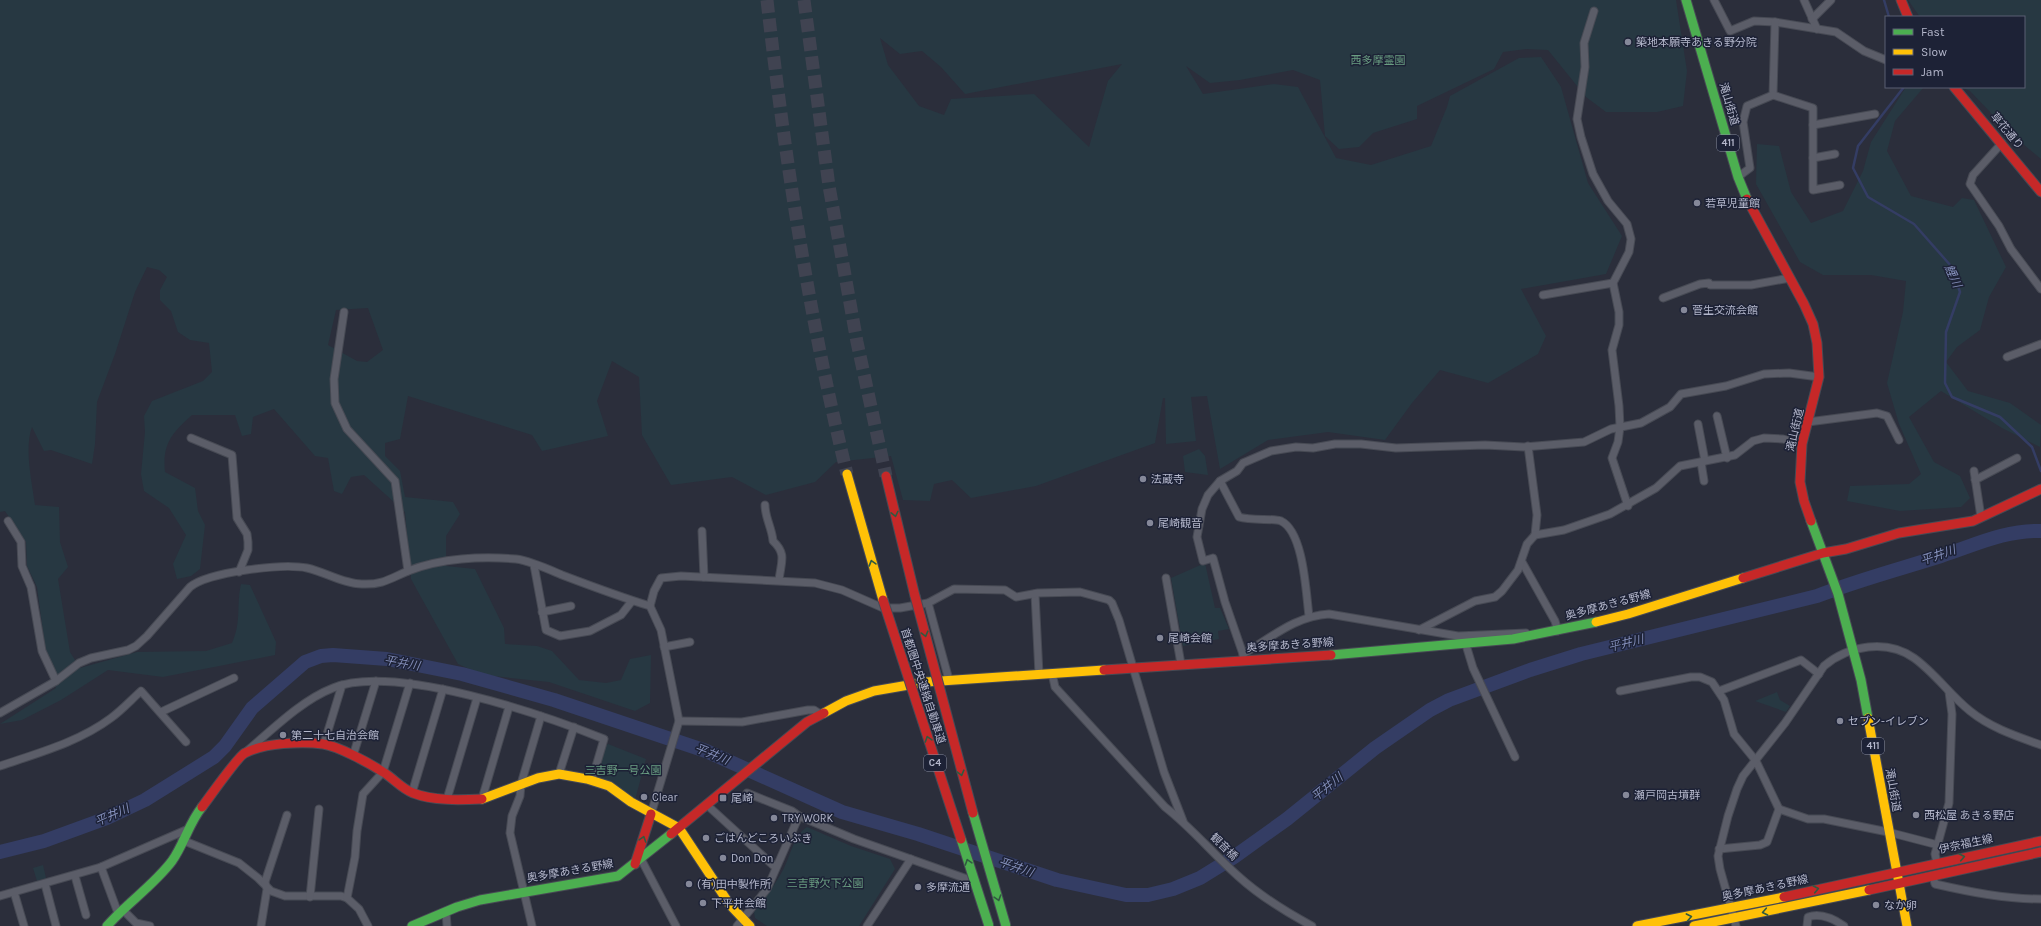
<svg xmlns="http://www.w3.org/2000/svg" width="2041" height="926" viewBox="0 0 2041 926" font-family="Karla,'Noto Sans JP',sans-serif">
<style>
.green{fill:#273842;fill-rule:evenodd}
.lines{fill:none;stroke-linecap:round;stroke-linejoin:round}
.stream{stroke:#343d64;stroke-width:2.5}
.river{stroke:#343d64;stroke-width:14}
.highway-tunnel{stroke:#404351;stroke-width:13;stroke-dasharray:13 6;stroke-linecap:butt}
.street-casing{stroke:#474a54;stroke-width:9}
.fast-casing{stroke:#474a54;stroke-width:11}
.slow-casing{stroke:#474a54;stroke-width:11}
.jam-casing{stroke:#474a54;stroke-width:11}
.street{stroke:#5b5d68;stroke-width:7}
.fast{stroke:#4caf50;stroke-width:9}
.slow{stroke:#ffc107;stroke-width:9}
.jam{stroke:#c62828;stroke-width:9}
.fast-bridge-casing{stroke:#484a56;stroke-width:11;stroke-linecap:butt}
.jam-bridge-casing{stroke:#484a56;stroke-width:11;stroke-linecap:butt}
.fast-bridge{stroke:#4caf50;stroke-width:9}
.jam-bridge{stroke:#c62828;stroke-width:9}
.oneway{stroke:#305a40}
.poi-dot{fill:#858899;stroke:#1d2236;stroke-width:1.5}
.labels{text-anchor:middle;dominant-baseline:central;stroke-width:3;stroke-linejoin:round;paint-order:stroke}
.shield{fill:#1d2236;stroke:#878b9f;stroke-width:1}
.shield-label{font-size:10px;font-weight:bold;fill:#b5b8cc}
.poi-label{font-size:11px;fill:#b5b8cc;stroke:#1d2236;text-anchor:start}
.park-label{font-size:11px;fill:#6a9e82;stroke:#1d2236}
.street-label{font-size:11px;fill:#b5b8cc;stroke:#1d2236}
.water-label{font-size:12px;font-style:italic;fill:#828db8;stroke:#1d2236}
</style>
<rect width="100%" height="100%" fill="#2b2e3b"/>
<!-- green -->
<g class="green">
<path d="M0 0H1676L1687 71 1683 106 1657 112H1606L1586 97 1548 50 1526 49 1503 52 1494 69 1417 106V119L1373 133 1359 147 1339 149 1325 136 1320 80 1293 70 1240 80 1210 83 1186 66 1203 94 1274 84 1298 87 1336 158 1371 165 1431 146 1447 107 1450 96 1519 58 1541 57 1561 87 1588 183 1622 236 1606 274 1521 289 1546 336 1538 354 1488 383 1440 370 1412 403 1385 440 1328 432 1268 440 1220 469 1207 396 1191 397 1196 441 1166 444 1165 398H1163L1155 443 1036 486 971 498 952 480 934 484 930 501 903 500 891 456 836 462 815 482 766 495 732 477 671 485 642 435 639 377 612 361 597 401 608 436 542 451 532 435 408 396 400 439 385 443V456L400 471 405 497 453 502 460 514 446 536V566L475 569 504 628 505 644 537 646 552 651 579 680 606 683 621 680 630 659 651 655 650 703 635 711 549 682 483 675 458 664 411 579 405 512 364 475 351 477 342 494 334 491 328 458 315 456 274 409 253 417 251 434 242 436 235 415H192C172 433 162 444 165 472L195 488 198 511 205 525 200 569 191 576 177 579 173 564 186 535 169 508 144 491 141 474 145 432 144 416 152 401 203 381 212 372 209 343 190 340 178 332 171 311 160 300V290L167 277 159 270 147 267 135 292 115 354 97 402 95 444 92 464 51 450 44 451 32 427C24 448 32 483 35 505L59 507 60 542 68 567 58 579 70 652 80 668 137 652 206 651 232 643C242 620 236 606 241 584L250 585 276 642 275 655 163 677 108 670 61 700 22 720 0 724 56 688 45 646 37 587 27 566 26 542 5 511 0 512ZM880 38 900 54 922 51 941 67 965 94 1122 64 1108 81 1089 147 1034 94 951 99 944 115 919 106 888 65ZM368 308 383 350 367 362 357 361 328 345 336 310Z"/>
<path d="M1908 0H2041V159L2011 134 1970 91 1961 87H2024V17H1920Z"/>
<path d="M1906 87H1924L1895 121 1887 151 1911 196 1953 207 1962 198 1974 200 2006 267 1989 297 1980 330 1957 347 1946 362 1968 391 2010 403 2041 425 2040 447 2002 428 1941 391 1909 417 1934 462 1960 476 1970 498 1961 507 1900 511 1847 501 1850 486 1909 484 1921 474 1899 424 1887 383 1903 312 1906 281 1871 275H1823L1800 262 1756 184 1757 144 1779 146 1791 192 1811 223 1843 211 1863 171 1871 142Z"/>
<path d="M1199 449 1205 456 1208 475 1185 472 1183 456Z"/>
<path d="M1205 563 1215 608H1220L1229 629 1218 631 1219 639 1183 646 1171 578Z"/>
<path d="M1777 692 1780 700 1790 706 1786 712 1755 701Z"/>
<path d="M608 744 646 759 635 800 598 778 596 775 605 746Z"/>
<path d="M807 827 851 846 890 859 895 869 859 926H767L755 918 754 912C765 899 775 885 783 870 790 857 794 835 807 827Z"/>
<path d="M43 865 46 878 37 881 33 868Z"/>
</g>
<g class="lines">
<!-- stream -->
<g class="stream">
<path d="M1884 0 1889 17"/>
<path d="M1904 87 1858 146 1853 168 1868 197 1914 224 1951 266 1960 292 1946 332 1945 383 1952 397 2000 417 2032 447 2041 471"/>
</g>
<!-- river -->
<path class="river" d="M0 852 44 841 107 818 145 800 214 757 225 746 252 708 305 662 321 656 333 655 387 659 462 674 554 700 706 751 842 812 918 834 1057 880 1126 895H1148L1173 889 1200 878 1234 857 1287 819 1375 748 1430 710 1449 700 1530 670 1581 654 1817 596C1858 580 1900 569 1941 556 1975 545 2005 530 2041 531"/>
<!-- highway-tunnel -->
<g class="highway-tunnel">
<path d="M767 0C785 159 809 318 847 474"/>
<path d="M804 0 829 186 857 342 886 476"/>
</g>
<!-- street casing -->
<g class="street-casing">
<g id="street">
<path d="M1714 0 1730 31 1754 21 1775 22 1836 32 1864 51 1886 60"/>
<path d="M1804 0 1817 29"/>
<path d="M1594 11 1584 43 1585 67 1577 119 1581 137 1593 174 1608 201 1627 224 1631 239 1629 252 1613 283 1619 312V325L1612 350 1619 406 1620 427 1618 442 1612 458 1628 506"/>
<path d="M1812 19 1831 0"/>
<path d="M1773 95 1775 22"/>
<path d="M1813 125 1875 114"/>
<path d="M2002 143 1973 175 1970 184 1999 226 2011 249 2041 289"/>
<path d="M1813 158 1835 154"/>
<path d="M1738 177 1750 168 1743 122 1747 106 1773 95 1813 108V190L1840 185"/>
<path d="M1543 295 1613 283"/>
<path d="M1663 298 1700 284 1709 283 1710 285H1751L1790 278"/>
<path d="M344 312 334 379 335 403 347 429 395 481 408 571"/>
<path d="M2007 357 2041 344"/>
<path d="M1717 416 1727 458"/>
<path d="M1808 422 1877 413 1887 416 1899 440"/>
<path d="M1698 424 1705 461"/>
<path d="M191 438 232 455 237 518 247 534 248 542V550L239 572"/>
<path d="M1528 446 1537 515 1535 535"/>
<path d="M1701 462 1704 481"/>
<path d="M1974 471 1981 517"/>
<path d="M1975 480 2017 458"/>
<path d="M1220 481 1239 517C1251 521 1274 518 1281 521 1304 532 1306 594 1309 616"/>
<path d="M765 505C765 518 772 528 773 541 787 554 781 562 779 580"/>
<path d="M8 521 21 542 22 566 31 587 42 651 56 681"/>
<path d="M702 531 704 577"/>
<path d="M1522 562 1555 621 1558 631H1555"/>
<path d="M534 565 546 630 560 636 590 631 621 615 632 601"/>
<path d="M1166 578 1181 664"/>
<path d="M1035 594 1039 674"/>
<path d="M928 603 949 680"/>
<path d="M650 606 654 591 661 578 681 576 815 583 842 590 883 608H900L928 603 954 589 1005 590 1016 597 1038 593 1080 592 1109 600 1112 603 1119 620 1164 772 1183 821"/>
<path d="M542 612 571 606"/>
<path d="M1419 630 1475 601 1495 597 1502 591 1518 570 1527 544 1535 535 1564 530 1610 514 1656 488 1680 466 1735 455 1753 441 1764 438 1783 439 1802 444"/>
<path d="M1466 645 1473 668 1515 757"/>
<path d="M664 647 690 642"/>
<path d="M1243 654 1225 602 1213 558 1203 561 1197 537 1202 509 1208 495 1220 481 1237 471 1243 463 1271 451 1296 447 1313 448 1335 444H1361L1396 448 1485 445 1524 447 1584 442 1611 429 1641 423 1670 407 1681 394 1726 386 1764 374 1789 373 1819 377"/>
<path d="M1243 658V654C1271 638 1295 616 1329 614L1458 636 1526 633"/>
<path d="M1052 673 1055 687 1165 807C1192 828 1213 854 1238 876 1260 896 1286 912 1312 926"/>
<path d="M1620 691 1691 677H1700L1712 682 1724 700 1734 734 1756 761 1779 809 1767 842 1760 845 1719 849"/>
<path d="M1719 691 1801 660 1819 674"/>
<path d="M161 712 234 678"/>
<path d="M0 713 56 681 79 663 91 658 128 650 136 646 147 636 190 587C208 572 283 563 307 568 325 572 344 584 362 584 383 585 391 578 408 571 441 558 482 556 516 559 531 561 548 569 562 575 591 586 620 597 650 606L661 630 679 721 651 814"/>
<path d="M679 721 742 722 808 710H814L820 714"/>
<path d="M324 744 342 685"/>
<path d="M247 751C273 729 302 700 333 688 394 663 544 715 604 739L592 780"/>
<path d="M353 756 376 681"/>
<path d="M0 766C38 753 79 742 111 718 122 710 131 700 141 691L186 742"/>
<path d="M559 774 574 727"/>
<path d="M412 793 443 689"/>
<path d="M747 793 792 811 799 816 854 839 970 880"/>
<path d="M447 799 477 698"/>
<path d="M482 799 509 707"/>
<path d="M707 805 775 867"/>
<path d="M1779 809 1808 819H1824L1888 832 1938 845"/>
<path d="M182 840 239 863 258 878 271 891 285 896H341L347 898"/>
<path d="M641 859 676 926"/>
<path d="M1937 863 1935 854 1949 803 1952 714 1949 692"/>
<path d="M101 867 118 913"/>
<path d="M75 876 86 915"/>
<path d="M1933 876 1935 884C1970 892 2005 899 2041 899"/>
<path d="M45 884 56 926"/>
<path d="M14 892 24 926"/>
<path d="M0 896 101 867 186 830"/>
<path d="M310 897 319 809"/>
<path d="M122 909 136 923 150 926"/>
<path d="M446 912 447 926"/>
<path d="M261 926 267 889 265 882 287 815"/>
<path d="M368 926 359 909 347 898 355 857 357 831 363 794 383 772 410 683"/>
<path d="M532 926 510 833 512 816 520 796 521 784 541 716"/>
<path d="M737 926 767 889 799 816"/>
<path d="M867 926 911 859"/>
<path d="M1736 926 1720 869 1718 856 1728 816 1737 789 1743 776 1785 723 1824 666C1849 645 1887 639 1914 658 1935 673 1950 695 1970 711 1991 728 2016 736 2041 745"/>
<path d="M1807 926 1808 917C1820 913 1834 919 1844 926"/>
</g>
</g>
<!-- fast casing -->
<g class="fast-casing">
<g id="fast">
<path d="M1686 0 1738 177 1747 199"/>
<path d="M1811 521 1838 594 1861 680 1868 718"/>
<path d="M1331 655 1513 639 1596 622"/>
<path d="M107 926C127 903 154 885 172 861 184 844 189 823 202 807"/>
<path d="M412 926 457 907 480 900 618 876 671 834"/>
</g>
</g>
<!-- slow casing -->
<g class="slow-casing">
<g id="slow">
<path d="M847 474 883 600"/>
<path d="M1596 622 1628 614 1743 578"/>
<path d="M824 713 846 701 874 691 926 682 1104 670"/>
<path d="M1868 718 1907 926"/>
<path d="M482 799 538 778 559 774 587 779 609 786 631 802 679 828 730 905 750 926"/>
<path d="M1637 926 1784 897"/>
<path d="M1694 926 1869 890"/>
</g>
</g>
<!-- jam casing -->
<g class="jam-casing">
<g id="jam">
<path d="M1901 0 1908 17"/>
<path d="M1954 87 2041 192"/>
<path d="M1747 199 1804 304 1813 324 1817 343 1819 377 1802 444 1800 482 1804 501 1811 521"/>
<path d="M886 476 915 596"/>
<path d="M1743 578 1823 553 1846 549 1899 533 1973 521 2041 489"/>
<path d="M1104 670 1331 655"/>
<path d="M202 807C209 798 238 756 245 753 264 743 302 741 323 744 338 746 369 763 383 772 393 778 402 789 413 793 433 801 460 800 482 799"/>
<path d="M671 834 807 722 824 713"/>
<path d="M635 864 651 814"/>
<path d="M1869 890 2041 852"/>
<path d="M1784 897 2041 841"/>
</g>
</g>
<!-- street -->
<use href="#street" class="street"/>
<!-- fast -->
<use href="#fast" class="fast"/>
<!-- slow -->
<use href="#slow" class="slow"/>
<!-- jam -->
<use href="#jam" class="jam"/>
<!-- fast-bridge casing -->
<g class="fast-bridge-casing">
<g id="fast-bridge">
<path d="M973 813 1006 926"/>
<path d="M961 839 989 926"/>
</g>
</g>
<!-- jam-bridge casing -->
<g class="jam-bridge-casing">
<g id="jam-bridge">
<path d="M915 596 973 813"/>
<path d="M883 600 961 839"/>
</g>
</g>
<!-- fast-bridge -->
<use href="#fast-bridge" class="fast-bridge"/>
<!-- jam-bridge -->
<use href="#jam-bridge" class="jam-bridge"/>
</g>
<!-- one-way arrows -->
<defs><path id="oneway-chevron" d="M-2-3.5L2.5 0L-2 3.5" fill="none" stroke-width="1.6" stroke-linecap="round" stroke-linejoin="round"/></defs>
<g class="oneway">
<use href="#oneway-chevron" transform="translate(895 514) rotate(77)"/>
<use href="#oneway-chevron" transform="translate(872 563) rotate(-106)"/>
<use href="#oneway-chevron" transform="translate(925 634) rotate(75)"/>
<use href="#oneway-chevron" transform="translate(928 739) rotate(-108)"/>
<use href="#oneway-chevron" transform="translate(961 773) rotate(75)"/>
<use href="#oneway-chevron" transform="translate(643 839) rotate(-72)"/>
<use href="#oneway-chevron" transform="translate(1962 857) rotate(-12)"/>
<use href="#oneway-chevron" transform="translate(968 862) rotate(-108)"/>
<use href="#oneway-chevron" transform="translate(1816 889) rotate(-12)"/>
<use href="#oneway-chevron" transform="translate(998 898) rotate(73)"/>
<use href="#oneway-chevron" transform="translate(1765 912) rotate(169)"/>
<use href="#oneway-chevron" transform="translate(1689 917) rotate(-11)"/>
</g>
<!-- markers -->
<g class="poi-dot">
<circle cx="1628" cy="42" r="4"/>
<circle cx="1697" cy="203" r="4"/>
<circle cx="1684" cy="310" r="4"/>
<circle cx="1143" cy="479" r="4"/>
<circle cx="1150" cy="523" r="4"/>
<circle cx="1160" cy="638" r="4"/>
<circle cx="1840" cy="721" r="4"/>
<circle cx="283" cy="735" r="4"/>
<circle cx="1626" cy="795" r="4"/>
<circle cx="644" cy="797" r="4"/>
<rect x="719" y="794" width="8" height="8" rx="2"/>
<circle cx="1916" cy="815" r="4"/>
<circle cx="774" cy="818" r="4"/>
<circle cx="706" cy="838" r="4"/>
<circle cx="723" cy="858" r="4"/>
<circle cx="689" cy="884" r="4"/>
<circle cx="918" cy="887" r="4"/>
<circle cx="703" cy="903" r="4"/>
<circle cx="1876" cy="905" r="4"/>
</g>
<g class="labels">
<!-- shield labels -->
<g class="shield">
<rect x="1717" y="135" width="22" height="16" rx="3"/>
<rect x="1862" y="738" width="22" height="16" rx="3"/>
<rect x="924" y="755" width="22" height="16" rx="3"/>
</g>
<g class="shield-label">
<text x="1728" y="143">411</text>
<text x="1873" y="746">411</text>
<text x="935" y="763">C4</text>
</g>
<!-- poi labels -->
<g class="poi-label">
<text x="1636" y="42">築地本願寺あきる野分院</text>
<text x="1705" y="203">若草児童館</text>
<text x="1692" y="310">菅生交流会館</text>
<text x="1151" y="479">法蔵寺</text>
<text x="1158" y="523">尾崎観音</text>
<text x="1168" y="638">尾崎会館</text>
<text x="1848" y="721">セブン-イレブン</text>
<text x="291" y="735">第二十七自治会館</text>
<text x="1634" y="795">瀬戸岡古墳群</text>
<text x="652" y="797">Clear</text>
<text x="731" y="798">尾崎</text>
<text x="1924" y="815">西松屋 あきる野店</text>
<text x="782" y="818">TRY WORK</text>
<text x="714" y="838">ごはんどころいぶき</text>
<text x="731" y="858">Don Don</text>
<text x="697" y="884">(有)田中製作所</text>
<text x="926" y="887">多摩流通</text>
<text x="711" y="903">下平井会館</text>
<text x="1884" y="905">なか卵</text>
</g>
<!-- park labels -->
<g class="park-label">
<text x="1378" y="60">西多摩霊園</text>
<text x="623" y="770">三吉野一号公園</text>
<text x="825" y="883">三吉野欠下公園</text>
</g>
<!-- street labels -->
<g class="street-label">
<text transform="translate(1729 104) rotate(74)">滝山街道</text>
<text transform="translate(2007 131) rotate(50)">草花通り</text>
<text transform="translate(1795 430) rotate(-77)">滝山街道</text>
<text transform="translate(1608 605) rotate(-15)">奥多摩あきる野線</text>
<text transform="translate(1290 645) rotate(-4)">奥多摩あきる野線</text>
<text transform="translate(923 686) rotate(72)">首都圏中央連絡自動車道</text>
<text transform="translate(1893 790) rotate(80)">滝山街道</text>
<text transform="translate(1966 844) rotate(-12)">伊奈福生線</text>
<text transform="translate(1224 847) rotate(45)">観音橋</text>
<text transform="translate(570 871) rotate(-10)">奥多摩あきる野線</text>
<text transform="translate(1765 888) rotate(-12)">奥多摩あきる野線</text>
</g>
<!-- water labels -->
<g class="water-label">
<text transform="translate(1953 276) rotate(65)">鯉川</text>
<text transform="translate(1938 555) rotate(-19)">平井川</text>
<text transform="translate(1626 643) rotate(-14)">平井川</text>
<text transform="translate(402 663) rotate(10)">平井川</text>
<text transform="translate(712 754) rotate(22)">平井川</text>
<text transform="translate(1327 787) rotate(-39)">平井川</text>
<text transform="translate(112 815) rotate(-24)">平井川</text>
<text transform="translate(1016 867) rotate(19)">平井川</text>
</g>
</g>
<!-- legend -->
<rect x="1885" y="16" width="140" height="72" fill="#1d2236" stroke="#5a5e72"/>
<rect x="1893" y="29" width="20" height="6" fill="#4caf50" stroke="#5a5e72"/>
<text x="1921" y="36" font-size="12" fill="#b5b8cc">Fast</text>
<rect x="1893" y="49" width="20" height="6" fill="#ffc107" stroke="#5a5e72"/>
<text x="1921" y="56" font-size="12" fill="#b5b8cc">Slow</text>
<rect x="1893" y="69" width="20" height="6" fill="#c62828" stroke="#5a5e72"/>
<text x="1921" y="76" font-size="12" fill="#b5b8cc">Jam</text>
</svg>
